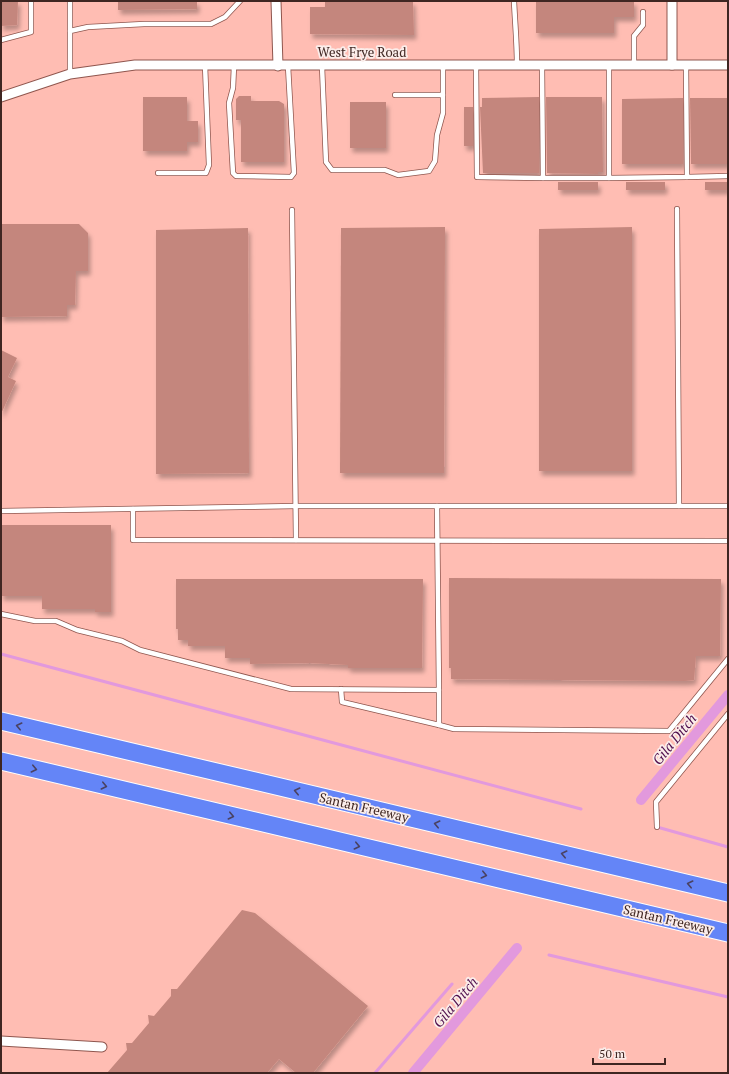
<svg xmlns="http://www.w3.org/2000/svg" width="729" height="1074" viewBox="0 0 729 1074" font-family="'PT Serif',serif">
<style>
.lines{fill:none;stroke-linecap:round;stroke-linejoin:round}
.stream{stroke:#e299dd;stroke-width:3}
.canal{stroke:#e299dd;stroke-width:10}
.building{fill:#c4867d;filter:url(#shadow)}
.service-casing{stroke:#8f564e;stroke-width:6}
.minor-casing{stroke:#8f564e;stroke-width:11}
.motorway-casing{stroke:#fff;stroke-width:19}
.service{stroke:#fff;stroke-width:4.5}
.minor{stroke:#fff;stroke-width:9}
.motorway{stroke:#6485f7;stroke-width:17}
.oneway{stroke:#4a4262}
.labels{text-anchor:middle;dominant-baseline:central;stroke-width:3.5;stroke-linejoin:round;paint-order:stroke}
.street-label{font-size:13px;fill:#3f2622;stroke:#fbedea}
.water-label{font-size:14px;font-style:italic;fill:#500f4e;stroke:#fbedea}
</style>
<defs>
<filter id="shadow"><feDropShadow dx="2.5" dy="4.5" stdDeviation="2" flood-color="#0004"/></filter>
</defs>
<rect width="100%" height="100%" fill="#ffbdb3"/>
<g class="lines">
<!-- stream -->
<g class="stream">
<path d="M1 654 581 809"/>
<path d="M657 827 728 847"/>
<path d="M549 955 728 997"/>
<path d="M375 1073 452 984"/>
</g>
<!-- canal -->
<g class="canal">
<path d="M641 800 728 695"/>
<path d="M413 1073 517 948"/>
</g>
</g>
<!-- building -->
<g class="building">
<path d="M1 1H18L17 25 1 26Z"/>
<path d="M118 1H197V9L118 10Z"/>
<path d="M325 1H413L414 35 310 34V7H325Z"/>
<path d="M536 1H634V17H614V33H536Z"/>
<path d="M239 96H251V101H279L284 104V162H241V120H236V99Z"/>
<path d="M143 97H187V121H198V142H187V151H143Z"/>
<path d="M539 97V173H483L480 107H482V98Z"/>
<path d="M546 97H602L603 172H598V174L547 173Z"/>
<path d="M683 98V164H622V99Z"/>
<path d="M690 98H728V164H691Z"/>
<rect x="350" y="102" width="36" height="46"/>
<rect x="464" y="107" width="9" height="39"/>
<rect x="558" y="182" width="40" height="8"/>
<rect x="626" y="182" width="39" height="8"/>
<rect x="705" y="182" width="23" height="8"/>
<path d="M1 224H79L88 233V271H76L75 305H67V316L1 317Z"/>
<path d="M445 227 444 473H340L341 228Z"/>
<path d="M632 227V471H539V229Z"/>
<path d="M248 228 249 473 156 474V230Z"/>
<path d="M1 350 17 358 8 377 16 381 1 414Z"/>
<path d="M1 525H111V612H95V609H42V596H1Z"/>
<path d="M449 578 721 579 720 656H696L694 680 685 681 451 679V668H449Z"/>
<path d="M176 579H423L422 668H348V665L310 663 250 664V658H225V646H188V640H178V629H176Z"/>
<path d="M242 910 255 913 368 1006 313 1073H296L279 1059 267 1073H107L127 1050 126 1043H132L149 1023 148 1015 154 1016 171 996V989H177Z"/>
</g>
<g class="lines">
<!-- service casing -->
<g class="service-casing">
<g id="service">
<path d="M514 1C515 23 517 43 517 65"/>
<path d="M70 31V1"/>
<path d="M1 40 31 32V1"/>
<path d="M476 65 477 177 543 178 542 65"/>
<path d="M634 65V36L643 25V12"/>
<path d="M234 66 233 88 229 103 233 173 236 176 291 177 294 173 288 66"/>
<path d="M322 66 326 162 332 170H385L398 175 429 171 435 161 437 135 443 113V65"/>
<path d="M70 74V31L88 27 144 24H211L225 17 240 1"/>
<path d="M395 95H443"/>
<path d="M158 173H206L209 165 205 65"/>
<path d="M687 177 728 176"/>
<path d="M543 178H609V65"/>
<path d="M609 178 687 177 686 65"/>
<path d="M677 209 679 506"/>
<path d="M292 210 296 540"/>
<path d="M133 509V540L728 541"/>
<path d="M1 511 296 506H728"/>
<path d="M1 614 35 621H56L77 630 122 641 140 650 291 689 439 690 437 506"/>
<path d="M341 689 342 702 439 725V690"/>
<path d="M439 725 454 729 669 731 728 659"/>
<path d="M657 827 656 802 728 714"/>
</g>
</g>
<!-- minor casing -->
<g class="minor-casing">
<g id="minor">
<path d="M276 1 278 66"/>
<path d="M672 1V65"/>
<path d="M1 97 70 74 135 65H728"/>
<path d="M1 1041 102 1047"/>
</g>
</g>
<!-- motorway casing -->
<g class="motorway-casing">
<g id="motorway">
<path d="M1 721 728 893"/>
<path d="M1 761 728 933"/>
</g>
</g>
<!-- service -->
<use href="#service" class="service"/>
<!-- minor -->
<use href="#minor" class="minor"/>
<!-- motorway -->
<use href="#motorway" class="motorway"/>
</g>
<!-- one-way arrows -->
<defs><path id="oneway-chevron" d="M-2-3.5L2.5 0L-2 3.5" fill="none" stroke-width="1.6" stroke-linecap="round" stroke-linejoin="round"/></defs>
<g class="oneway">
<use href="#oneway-chevron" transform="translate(19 726) rotate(-167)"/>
<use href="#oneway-chevron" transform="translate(34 769) rotate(13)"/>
<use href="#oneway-chevron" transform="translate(104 786) rotate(13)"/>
<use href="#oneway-chevron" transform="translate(297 791) rotate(-167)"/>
<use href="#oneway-chevron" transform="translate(231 816) rotate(13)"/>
<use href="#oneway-chevron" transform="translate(437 824) rotate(-167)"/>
<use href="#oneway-chevron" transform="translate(357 846) rotate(13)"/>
<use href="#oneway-chevron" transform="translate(564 854) rotate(-167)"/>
<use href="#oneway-chevron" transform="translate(484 875) rotate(13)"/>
<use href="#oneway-chevron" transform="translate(690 884) rotate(-167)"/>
</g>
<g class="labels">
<!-- street labels -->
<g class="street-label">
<text x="362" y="52">West Frye Road</text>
<text transform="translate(364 807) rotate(13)">Santan Freeway</text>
<text transform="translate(668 919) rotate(13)">Santan Freeway</text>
</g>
<!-- water labels -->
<g class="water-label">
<text transform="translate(674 739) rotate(-51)">Gila Ditch</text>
<text transform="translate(455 1002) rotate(-50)">Gila Ditch</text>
</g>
</g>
<!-- border -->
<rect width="729" height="1074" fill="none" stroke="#3f2622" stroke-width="4"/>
<!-- scale -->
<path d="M593 1058v6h72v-6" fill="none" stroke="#3f2622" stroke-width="2"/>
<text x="599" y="1058" font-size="12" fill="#3f2622" stroke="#fbedea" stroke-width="3" paint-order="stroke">50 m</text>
</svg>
